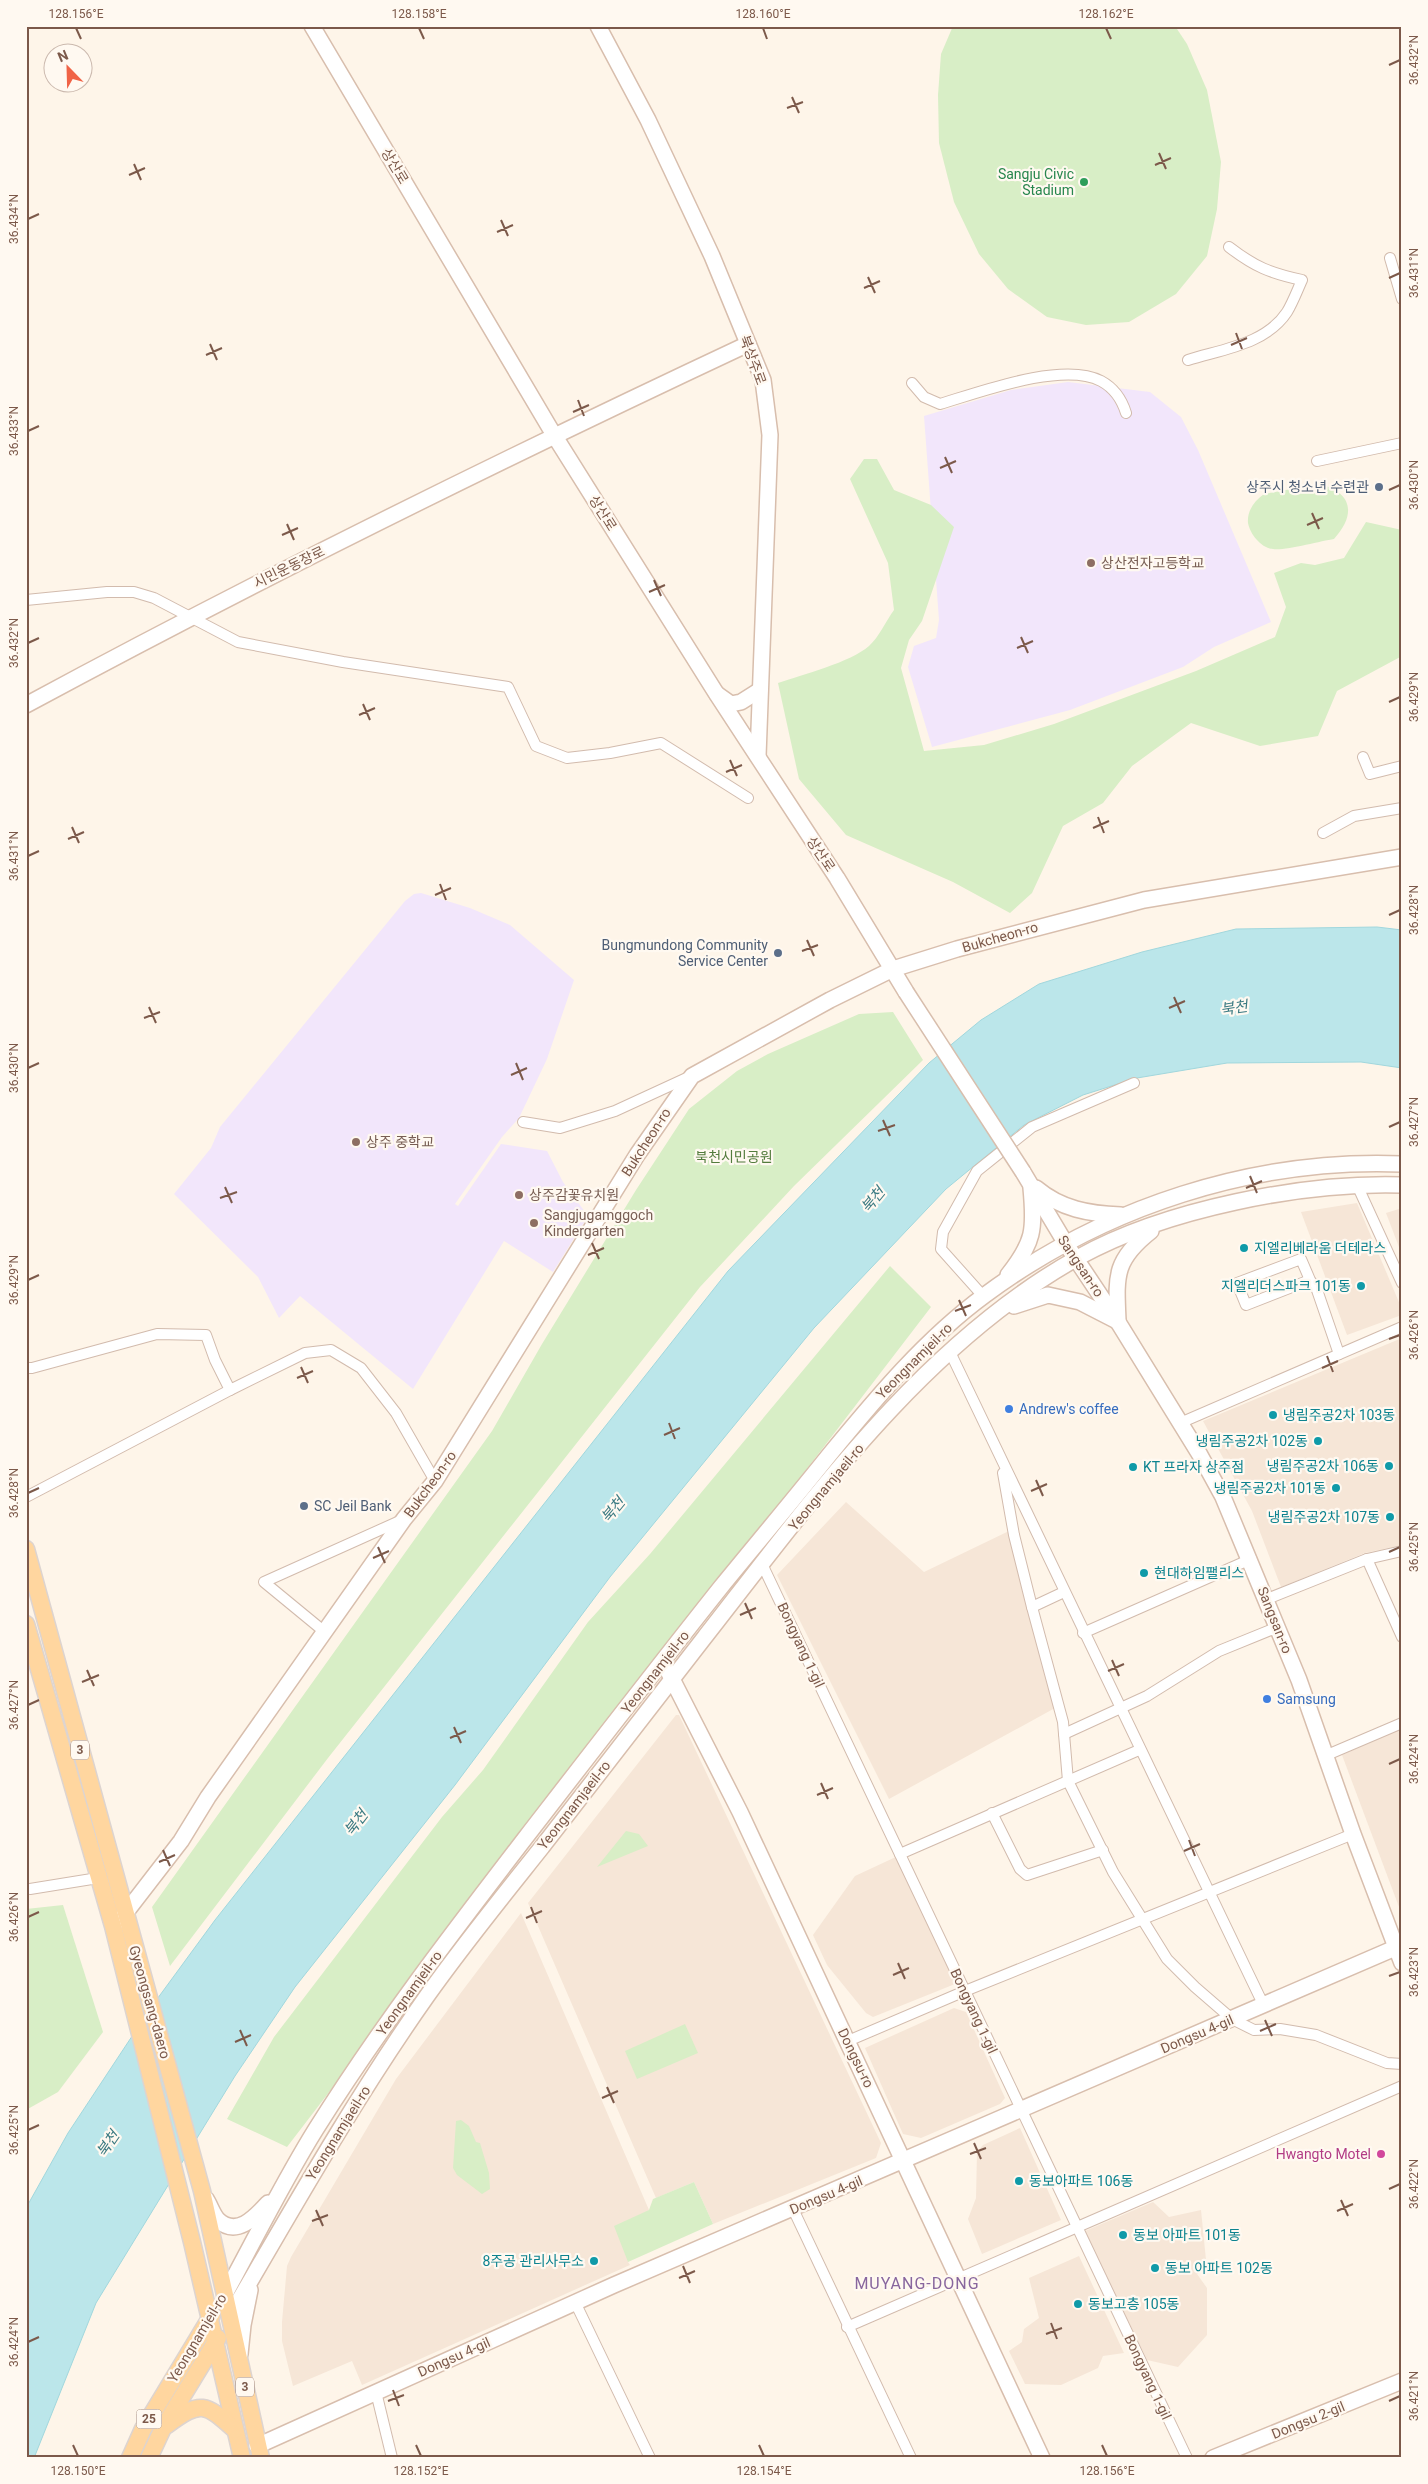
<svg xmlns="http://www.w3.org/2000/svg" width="1428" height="2484" viewBox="0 0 1428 2484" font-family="Roboto,'Noto Sans KR',sans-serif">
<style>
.residential{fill:#f6e6d7}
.education{fill:#f2e6fb}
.green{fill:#d8eec6}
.water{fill:#bbe6ea;stroke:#a1d7dd}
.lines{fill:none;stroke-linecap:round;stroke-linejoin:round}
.street-casing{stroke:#d2bbad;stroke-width:12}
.secondary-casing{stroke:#d8bead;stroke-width:18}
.primary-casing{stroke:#ddd4d0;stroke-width:19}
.street{stroke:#fff;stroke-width:10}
.secondary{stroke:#fff;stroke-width:15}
.primary{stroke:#ffd69f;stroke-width:16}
.secondary-bridge-casing{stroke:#d8bead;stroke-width:18;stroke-linecap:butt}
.secondary-bridge{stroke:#fff;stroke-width:15}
.ticks{fill:none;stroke:#7c594a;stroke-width:2}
.leisure-dot{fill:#2e9e5b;stroke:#fff9f1;stroke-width:2}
.service-dot{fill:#5c6f8a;stroke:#fff9f1;stroke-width:2}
.education-dot{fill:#8d6e63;stroke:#fff9f1;stroke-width:2}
.culture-dot{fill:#0f9aa8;stroke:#fff9f1;stroke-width:2}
.shop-dot{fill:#3f7fe0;stroke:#fff9f1;stroke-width:2}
.hotel-dot{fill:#d1479c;stroke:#fff9f1;stroke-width:2}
.labels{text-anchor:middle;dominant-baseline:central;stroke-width:4.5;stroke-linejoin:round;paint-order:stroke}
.shield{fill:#fff9f1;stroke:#a3897c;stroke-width:1}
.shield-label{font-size:12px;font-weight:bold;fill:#7c594a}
.street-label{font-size:14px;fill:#7c594a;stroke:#fff9f1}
.leisure-label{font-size:14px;fill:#27864d;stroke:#fff9f1;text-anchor:end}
.service-label{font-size:14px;fill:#4e5e75;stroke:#fff9f1;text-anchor:end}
.education-label{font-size:14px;fill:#785e54;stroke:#fff9f1;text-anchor:start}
.park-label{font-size:14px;fill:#537c3d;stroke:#fff9f1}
.culture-label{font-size:14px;fill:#0d838f;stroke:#fff9f1;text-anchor:start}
.shop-label{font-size:14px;fill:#366cbe;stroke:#fff9f1;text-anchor:start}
.hotel-label{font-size:14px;fill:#b23c85;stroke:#fff9f1;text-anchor:end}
.water-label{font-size:15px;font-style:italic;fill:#3b7a82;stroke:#fff9f1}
.quarter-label{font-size:16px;letter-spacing:1px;fill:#88669e;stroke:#fff9f1}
.neatline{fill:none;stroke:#7c594a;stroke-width:2}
.ticks-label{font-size:12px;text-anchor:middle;fill:#7c594a}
</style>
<rect width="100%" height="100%" fill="#fef5e9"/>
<!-- residential -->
<g class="residential">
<path d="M1357 1203 1401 1307 1399 1316 1347 1335 1301 1212Z"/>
<path d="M1402 1208V1255L1386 1213Z"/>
<path d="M1402 1338V1545L1365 1553 1281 1587 1252 1511 1203 1421Z"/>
<path d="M846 1502 924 1572 1009 1531 1055 1708 889 1799 777 1575Z"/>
<path d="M676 1715H679L881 2143 876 2158 713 2224 694 2182 656 2198 528 1903Z"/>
<path d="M1402 1728V1915L1342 1755Z"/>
<path d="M900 1855 955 1984 873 2017 866 2013 827 1965 813 1935 855 1876Z"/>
<path d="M521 1913 649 2210 628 2262 630 2265 362 2385 352 2361 293 2386 282 2341V2322L287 2266 291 2257 396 2079Z"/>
<path d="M954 2008 966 2012 1005 2098 1000 2104 921 2138 903 2134 865 2048Z"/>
<path d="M1020 2128 1061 2220 982 2254 968 2219 976 2198 977 2152 983 2145Z"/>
<path d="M1153 2202 1169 2217 1201 2210 1207 2270 1197 2274 1207 2288V2335L1178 2367 1147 2360 1085 2231Z"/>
<path d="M1079 2256 1124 2353 1103 2356 1098 2368 1061 2385 1025 2384 1009 2351 1022 2342 1024 2329 1039 2318 1029 2278Z"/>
</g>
<!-- education -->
<g class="education">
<path d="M1068 382 1150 392 1181 417 1198 450 1271 622 1214 647 1183 667 1070 710 932 747 908 667 914 646 936 638 939 620 924 416 1011 390Z"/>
<path d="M421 893 470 908 510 925 574 980 547 1059 519 1118 502 1137 455 1204 458 1206 501 1144 547 1151 563 1182 588 1216 553 1272 504 1241 413 1389 300 1296 279 1318 258 1277 174 1194 211 1148 220 1127 405 901 414 894Z"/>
</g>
<!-- green -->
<g class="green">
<path d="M953 26H1175L1187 44 1207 90 1221 162 1217 209 1207 256 1176 294 1129 322 1086 325 1047 317 1008 289 979 254 954 202 939 143 938 95 941 54Z"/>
<path d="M864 459H877L894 490 931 505 954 527 922 621 909 640 901 668 924 751 984 745 1054 724 1196 671 1275 637 1286 607 1274 573 1301 563 1315 565 1344 558 1366 522 1402 530V656L1337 691 1318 736 1260 746 1191 723 1132 766 1103 803 1063 826 1032 893 1010 913 953 882 846 835 799 779 778 683C802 675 851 662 869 646 879 637 886 621 894 610L888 563 850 479Z"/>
<path d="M1318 484C1352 491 1357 514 1334 539 1321 541 1284 551 1273 549 1261 548 1250 534 1248 523 1247 511 1254 501 1264 494Z"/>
<path d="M893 1012 923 1060 794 1186 700 1287 328 1758 170 1966 152 1907 492 1431 542 1344 636 1190 689 1109 737 1071 768 1054 859 1014Z"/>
<path d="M890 1266 931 1307 287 2147 227 2119 274 2037 442 1817 483 1770 588 1622 650 1554Z"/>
<path d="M626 1831 639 1834 648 1846 597 1867Z"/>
<path d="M63 1905 103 2032 58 2092 26 2110V1909Z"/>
<path d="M685 2024 698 2053 637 2079 625 2051Z"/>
<path d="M461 2120 469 2126 476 2142 480 2143 489 2173 490 2189 482 2194 457 2175 453 2168 456 2121Z"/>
<path d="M694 2182 713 2224 628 2262 614 2226 649 2210 653 2199Z"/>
</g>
<!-- water -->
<path class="water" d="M1377 927 1402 930V1068L1361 1062 1227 1063 1137 1078 1083 1095 1024 1125 946 1189 814 1328 610 1577 455 1785 295 1987 235 2076 96 2303 34 2458H26V2208L68 2133 152 2006 215 1920 728 1271 929 1063 981 1020 1039 984 1142 952 1236 929Z"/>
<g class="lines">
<!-- street casing -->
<g class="street-casing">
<g id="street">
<path d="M1390 258 1402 299"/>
<path d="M1188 360C1223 349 1266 344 1287 312 1293 302 1297 291 1302 280 1270 273 1255 267 1229 247"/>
<path d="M912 383 924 397 940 404C980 392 1063 361 1101 381 1114 388 1122 400 1126 413"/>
<path d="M1317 461 1402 443"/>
<path d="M26 600 107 592H134L154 598 238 642 343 662 508 687 536 746 567 758 610 753 661 743 748 798"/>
<path d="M1363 757 1370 774 1402 766"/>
<path d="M1323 833 1354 816 1402 808"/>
<path d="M523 1122 560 1128 615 1111 691 1076"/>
<path d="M1357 1185 1402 1283"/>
<path d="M1310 1280 1301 1259 1237 1283 1246 1305 1310 1280 1317 1290 1339 1354"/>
<path d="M983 1296 941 1249 943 1232 977 1171 1032 1127 1134 1083"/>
<path d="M950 1352 1264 2006"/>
<path d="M26 1368H32L157 1334 206 1335 215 1360 230 1390 305 1353 331 1350 361 1368 396 1413 435 1481"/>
<path d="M1180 1423 1402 1327"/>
<path d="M1003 1473 1014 1535 1032 1607"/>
<path d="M26 1497 230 1390"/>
<path d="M1367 1559 1402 1637"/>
<path d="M762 1564 1187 2458"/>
<path d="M1064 1592 1032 1607 1063 1722 1068 1781 1113 1872 1167 1959 1195 1987 1232 2019 1254 2030 1280 2029 1316 2035 1387 2063 1402 2064"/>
<path d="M1267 1599 1367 1559 1402 1551"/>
<path d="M326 1633 264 1582 402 1520"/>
<path d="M1083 1633 1251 1559"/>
<path d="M1064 1734 1147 1696 1219 1651 1278 1627"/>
<path d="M1327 1755 1402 1723"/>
<path d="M992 1813 1020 1869 1027 1875 1103 1850"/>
<path d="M900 1854 1139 1750"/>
<path d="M30 1889 98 1878"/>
<path d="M848 2041 965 1991 1353 1834"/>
<path d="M793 2209 911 2458"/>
<path d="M575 2302 650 2458"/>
<path d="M847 2327 1402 2086"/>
<path d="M376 2392 392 2458"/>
</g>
</g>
<!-- secondary casing -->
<g class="secondary-casing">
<g id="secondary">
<path d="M312 26 554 435 716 693 837 878 906 992"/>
<path d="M598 26 648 120 712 256 763 380 770 435 758 756"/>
<path d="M717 694 731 704 741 702 760 690"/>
<path d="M26 705C263 577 505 458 748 344"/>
<path d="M1023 1172 1066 1244 1118 1322 1200 1455 1223 1497 1299 1680 1353 1834 1402 1963"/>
<path d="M1036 1188C1061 1209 1089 1214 1121 1215"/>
<path d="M1008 1275C1034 1242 1035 1230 1031 1188"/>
<path d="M1014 1306 1048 1295 1080 1302 1117 1321"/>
<path d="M1118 1320C1116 1276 1114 1260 1151 1231"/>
<path d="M668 1671 740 1812 1042 2458"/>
<path d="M120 1920 181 1841 208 1797 404 1519 435 1481 637 1155 692 1076 830 1000 893 969 957 949 1144 900 1402 857"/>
<path d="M206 2199C210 2205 213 2215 218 2220 237 2238 256 2216 268 2203"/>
<path d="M225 2294C255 2239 283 2182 316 2129 380 2027 453 1932 526 1837 591 1753 655 1670 721 1587 757 1543 794 1499 830 1454 877 1397 925 1339 985 1295 1104 1207 1253 1158 1402 1164"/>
<path d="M230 2316C293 2208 355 2098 427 1996 463 1945 503 1896 542 1847 596 1777 650 1707 704 1638 812 1500 924 1343 1079 1257 1166 1209 1303 1182 1402 1185"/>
<path d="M240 2354 243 2325 250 2290"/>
<path d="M257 2446 614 2285 1402 1945"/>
<path d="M1213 2458 1402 2381"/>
</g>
</g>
<!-- primary casing -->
<g class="primary-casing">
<g id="primary">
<path d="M26 1549 202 2191 261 2458"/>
<path d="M26 1624 113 1926 192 2242 242 2458"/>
<path d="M167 2425C201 2400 205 2403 235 2430"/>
<path d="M130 2458 143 2429 212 2315"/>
<path d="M149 2458 163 2428 218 2338"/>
</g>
</g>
<!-- street -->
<use href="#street" class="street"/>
<!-- secondary -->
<use href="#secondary" class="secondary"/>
<!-- primary -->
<use href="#primary" class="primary"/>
<!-- secondary-bridge casing -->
<g class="secondary-bridge-casing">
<path id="secondary-bridge" d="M906 992 1023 1172"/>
</g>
<!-- secondary-bridge -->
<use href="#secondary-bridge" class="secondary-bridge"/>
</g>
<!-- ticks -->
<path class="ticks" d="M76 28 81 39M419 28 424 39M763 28 767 39M1106 28 1111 39M1389 65 1400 60M792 97 799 113M787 108 803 102M1159 153 1166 169M134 164 141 180M1155 165 1171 158M129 175 145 168M28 219 39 214M501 220 508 236M497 232 513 225M868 277 875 293M1389 278 1400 273M864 288 880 281M1236 333 1242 349M210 344 217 360M1231 345 1247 338M206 355 222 348M578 400 584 416M573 412 589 405M28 431 39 426M945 457 952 473M940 468 956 461M1389 490 1400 485M1312 513 1319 529M287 524 294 540M1307 525 1323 518M282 535 298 528M654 580 661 596M649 592 665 585M1021 637 1028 653M28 643 39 638M1017 648 1033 641M1389 702 1400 697M363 704 370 720M359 715 375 708M730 760 737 776M726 772 742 765M1098 817 1104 833M72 827 79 843M1093 828 1109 821M68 839 84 832M28 856 39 851M440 884 446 900M435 895 451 888M1389 915 1400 910M807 940 814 956M802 951 818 945M1174 997 1181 1013M149 1007 156 1023M1169 1008 1185 1001M144 1018 160 1012M516 1063 523 1080M28 1068 39 1063M511 1075 527 1068M883 1120 890 1136M1389 1127 1400 1122M878 1131 895 1125M1250 1176 1257 1193M225 1187 232 1203M1246 1188 1262 1181M220 1198 237 1192M592 1243 599 1259M588 1255 604 1248M28 1280 39 1275M959 1300 966 1316M955 1311 971 1305M1389 1339 1400 1335M1327 1356 1333 1372M301 1367 308 1383M1322 1368 1338 1361M297 1378 313 1371M669 1423 675 1439M664 1435 680 1428M1036 1480 1043 1496M1031 1491 1047 1484M28 1493 39 1488M378 1547 385 1563M1389 1552 1400 1547M373 1558 389 1551M745 1603 752 1619M740 1615 756 1608M1112 1660 1119 1676M87 1670 94 1686M1108 1671 1124 1664M82 1682 99 1675M28 1705 39 1700M454 1727 461 1743M450 1738 466 1731M1389 1764 1400 1759M821 1783 828 1799M817 1795 833 1788M1189 1840 1195 1856M163 1850 170 1866M1184 1851 1200 1844M159 1862 175 1855M531 1907 537 1923M28 1917 39 1912M526 1918 542 1911M898 1963 905 1979M893 1975 909 1968M1389 1976 1400 1972M1265 2020 1272 2036M240 2030 247 2046M1260 2031 1276 2024M235 2042 251 2035M607 2087 614 2103M602 2098 618 2091M28 2130 39 2125M974 2143 981 2159M970 2154 986 2148M1389 2189 1400 2184M1341 2200 1348 2216M316 2210 323 2226M1337 2211 1353 2204M312 2221 328 2215M683 2266 690 2283M679 2278 695 2271M1051 2323 1057 2339M1046 2334 1062 2328M28 2342 39 2337M393 2390 399 2406M388 2401 404 2395M1389 2401 1400 2396M73 2445 78 2456M416 2445 421 2456M759 2445 764 2456M1102 2445 1107 2456"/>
<!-- markers -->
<circle class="leisure-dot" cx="1084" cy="182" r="5"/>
<g class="service-dot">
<circle cx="1379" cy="487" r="5"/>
<circle cx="778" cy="953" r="5"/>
<circle cx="304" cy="1506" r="5"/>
</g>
<g class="education-dot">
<circle cx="1091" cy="563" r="5"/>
<circle cx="356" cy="1142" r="5"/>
<circle cx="519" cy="1195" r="5"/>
<circle cx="534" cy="1223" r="5"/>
</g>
<g class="culture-dot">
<circle cx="1244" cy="1248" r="5"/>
<circle cx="1361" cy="1286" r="5"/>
<circle cx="1273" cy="1415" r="5"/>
<circle cx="1318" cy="1441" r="5"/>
<circle cx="1389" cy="1466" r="5"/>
<circle cx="1133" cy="1467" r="5"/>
<circle cx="1336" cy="1488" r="5"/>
<circle cx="1390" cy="1517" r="5"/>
<circle cx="1144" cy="1573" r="5"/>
<circle cx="1019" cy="2181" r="5"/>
<circle cx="1123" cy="2235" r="5"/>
<circle cx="594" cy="2261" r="5"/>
<circle cx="1155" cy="2268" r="5"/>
<circle cx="1078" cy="2304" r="5"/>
</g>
<g class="shop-dot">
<circle cx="1009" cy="1409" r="5"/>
<circle cx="1267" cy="1699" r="5"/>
</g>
<circle class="hotel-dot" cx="1381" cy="2154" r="5"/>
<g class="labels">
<!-- shield labels -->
<g class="shield">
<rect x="71" y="1740.5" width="18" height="19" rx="4"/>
<rect x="236" y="2377.5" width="18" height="19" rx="4"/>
<rect x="136.5" y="2409.5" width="25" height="19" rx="4"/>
</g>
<g class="shield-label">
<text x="80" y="1750">3</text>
<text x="245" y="2387">3</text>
<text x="149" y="2419">25</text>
</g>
<!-- street labels -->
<g class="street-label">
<text transform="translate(395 166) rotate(59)">상산로</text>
<text transform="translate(753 360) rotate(70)">북상주로</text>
<text transform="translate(603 513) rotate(58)">상산로</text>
<text transform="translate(289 567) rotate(-26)">시민운동장로</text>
<text transform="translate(821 854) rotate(56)">상산로</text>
<text transform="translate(1000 937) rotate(-16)">Bukcheon-ro</text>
<text transform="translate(646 1142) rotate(-57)">Bukcheon-ro</text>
<text transform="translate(1081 1266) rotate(56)">Sangsan-ro</text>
<text transform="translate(914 1361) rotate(-45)">Yeongnamjeil-ro</text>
<text transform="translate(430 1484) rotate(-54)">Bukcheon-ro</text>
<text transform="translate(826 1487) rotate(-50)">Yeongnamjaeil-ro</text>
<text transform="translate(1275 1620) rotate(68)">Sangsan-ro</text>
<text transform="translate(801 1645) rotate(65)">Bongyang 1-gil</text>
<text transform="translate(655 1672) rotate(-52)">Yeongnamjeil-ro</text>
<text transform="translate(574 1805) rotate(-52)">Yeongnamjaeil-ro</text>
<text transform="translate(409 1993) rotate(-54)">Yeongnamjeil-ro</text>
<text transform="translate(150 2002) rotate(74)">Gyeongsang-daero</text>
<text transform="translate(974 2011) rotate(65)">Bongyang 1-gil</text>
<text transform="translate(1197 2034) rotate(-23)">Dongsu 4-gil</text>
<text transform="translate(856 2058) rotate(64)">Dongsu-ro</text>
<text transform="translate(338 2133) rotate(-58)">Yeongnamjaeil-ro</text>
<text transform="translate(826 2195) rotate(-23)">Dongsu 4-gil</text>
<text transform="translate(197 2338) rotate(-59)">Yeongnamjeil-ro</text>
<text transform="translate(454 2357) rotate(-24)">Dongsu 4-gil</text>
<text transform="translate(1148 2377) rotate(65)">Bongyang 1-gil</text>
<text transform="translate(1308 2420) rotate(-22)">Dongsu 2-gil</text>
</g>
<!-- leisure labels -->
<g class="leisure-label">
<text x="1074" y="174">Sangju Civic<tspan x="1074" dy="16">Stadium</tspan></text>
</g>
<!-- service labels -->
<g class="service-label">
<text x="1369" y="487">상주시 청소년 수련관</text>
<text x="768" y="945">Bungmundong Community<tspan x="768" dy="16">Service Center</tspan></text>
<text x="314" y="1506" text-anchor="start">SC Jeil Bank</text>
</g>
<!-- education labels -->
<g class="education-label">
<text x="1101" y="563">상산전자고등학교</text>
<text x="366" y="1142">상주 중학교</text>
<text x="529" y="1195">상주감꽃유치원</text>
<text x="544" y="1215">Sangjugamggoch<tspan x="544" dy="16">Kindergarten</tspan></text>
</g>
<!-- park labels -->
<g class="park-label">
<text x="734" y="1157">북천시민공원</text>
</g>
<!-- culture labels -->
<g class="culture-label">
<text x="1254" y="1248">지엘리베라움 더테라스</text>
<text x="1351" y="1286" text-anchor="end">지엘리더스파크 101동</text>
<text x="1283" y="1415">냉림주공2차 103동</text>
<text x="1308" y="1441" text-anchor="end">냉림주공2차 102동</text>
<text x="1379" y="1466" text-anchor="end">냉림주공2차 106동</text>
<text x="1143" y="1467">KT 프라자 상주점</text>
<text x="1326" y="1488" text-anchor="end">냉림주공2차 101동</text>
<text x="1380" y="1517" text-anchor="end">냉림주공2차 107동</text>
<text x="1154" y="1573">현대하임팰리스</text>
<text x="1029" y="2181">동보아파트 106동</text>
<text x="1133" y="2235">동보 아파트 101동</text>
<text x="584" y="2261" text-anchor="end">8주공 관리사무소</text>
<text x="1165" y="2268">동보 아파트 102동</text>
<text x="1088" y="2304">동보고층 105동</text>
</g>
<!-- shop labels -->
<g class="shop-label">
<text x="1019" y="1409">Andrew's coffee</text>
<text x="1277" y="1699">Samsung</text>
</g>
<!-- hotel labels -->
<g class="hotel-label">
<text x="1371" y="2154">Hwangto Motel</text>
</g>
<!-- water labels -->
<g class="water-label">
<text transform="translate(1234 1008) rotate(-9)">북천</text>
<text transform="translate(873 1200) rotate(-50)">북천</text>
<text transform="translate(613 1510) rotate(-50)">북천</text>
<text transform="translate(356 1823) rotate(-52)">북천</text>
<text transform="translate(108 2144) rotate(-55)">북천</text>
</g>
<!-- quarter labels -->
<g class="quarter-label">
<text x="917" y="2283">MUYANG-DONG</text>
</g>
</g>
<!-- border -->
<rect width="1428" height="2484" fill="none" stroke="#fff9f1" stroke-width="55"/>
<!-- north arrow -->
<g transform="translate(68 68) rotate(337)"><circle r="24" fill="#fff9f1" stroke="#cbb9ae"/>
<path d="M0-4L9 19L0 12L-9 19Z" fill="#f06346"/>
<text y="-8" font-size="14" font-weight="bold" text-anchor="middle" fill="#7c594a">N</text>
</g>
<rect x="28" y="28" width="1372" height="2428" class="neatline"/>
<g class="ticks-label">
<text x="76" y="18">128.156°E</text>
<text x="419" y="18">128.158°E</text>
<text x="763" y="18">128.160°E</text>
<text x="1106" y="18">128.162°E</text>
<text transform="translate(1414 60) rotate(-90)" y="4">36.432°N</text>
<text transform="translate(14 219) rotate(-90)" y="4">36.434°N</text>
<text transform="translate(1414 273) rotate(-90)" y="4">36.431°N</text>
<text transform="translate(14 431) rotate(-90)" y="4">36.433°N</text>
<text transform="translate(1414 485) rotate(-90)" y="4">36.430°N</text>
<text transform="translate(14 643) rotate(-90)" y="4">36.432°N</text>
<text transform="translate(1414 697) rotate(-90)" y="4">36.429°N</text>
<text transform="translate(14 856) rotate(-90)" y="4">36.431°N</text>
<text transform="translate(1414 910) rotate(-90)" y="4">36.428°N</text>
<text transform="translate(14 1068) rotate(-90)" y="4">36.430°N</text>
<text transform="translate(1414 1122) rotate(-90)" y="4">36.427°N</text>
<text transform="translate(14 1280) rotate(-90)" y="4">36.429°N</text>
<text transform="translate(1414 1335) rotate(-90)" y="4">36.426°N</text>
<text transform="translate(14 1493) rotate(-90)" y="4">36.428°N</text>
<text transform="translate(1414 1547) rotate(-90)" y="4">36.425°N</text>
<text transform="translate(14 1705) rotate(-90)" y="4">36.427°N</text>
<text transform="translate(1414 1759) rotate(-90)" y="4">36.424°N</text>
<text transform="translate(14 1917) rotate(-90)" y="4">36.426°N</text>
<text transform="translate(1414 1972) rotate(-90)" y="4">36.423°N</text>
<text transform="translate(14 2130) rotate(-90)" y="4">36.425°N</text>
<text transform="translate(1414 2184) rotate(-90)" y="4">36.422°N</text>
<text transform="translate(14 2342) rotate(-90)" y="4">36.424°N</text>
<text transform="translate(1414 2396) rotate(-90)" y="4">36.421°N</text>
<text x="78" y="2475">128.150°E</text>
<text x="421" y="2475">128.152°E</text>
<text x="764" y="2475">128.154°E</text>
<text x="1107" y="2475">128.156°E</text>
</g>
</svg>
